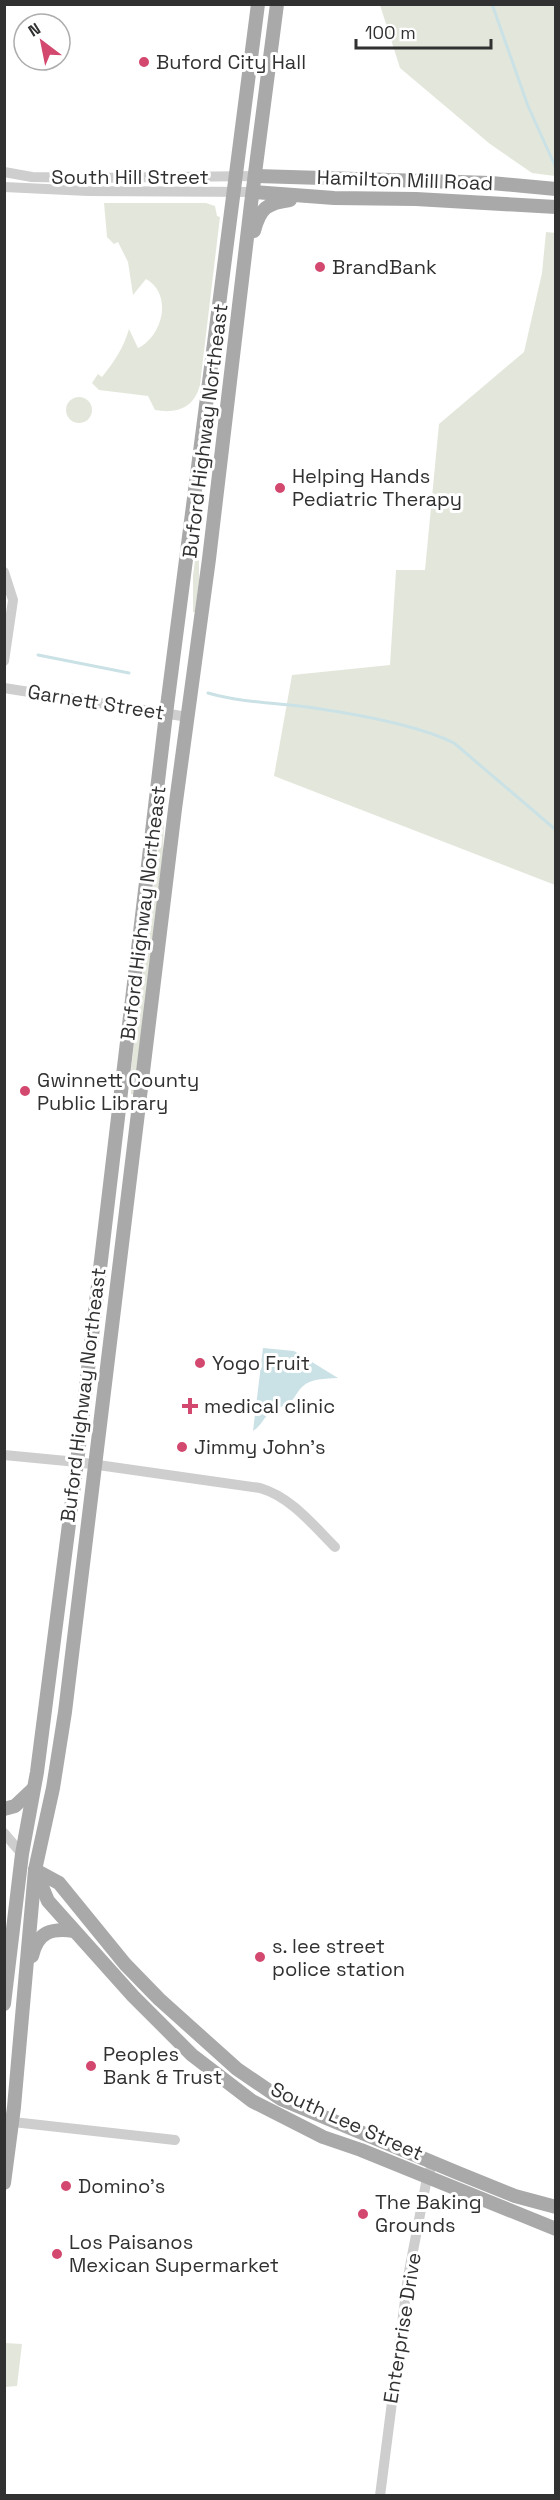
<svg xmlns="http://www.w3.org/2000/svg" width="560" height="2500" viewBox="0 0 560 2500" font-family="'Space Grotesk',sans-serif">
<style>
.green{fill:#e3e7db}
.water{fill:#cae1e6}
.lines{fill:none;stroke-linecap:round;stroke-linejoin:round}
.stream{stroke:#cae1e6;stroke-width:3}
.minor{stroke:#cecece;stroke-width:10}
.major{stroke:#a9a9a9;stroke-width:14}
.poi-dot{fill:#d3486f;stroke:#fff;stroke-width:2}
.labels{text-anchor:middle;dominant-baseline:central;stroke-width:6;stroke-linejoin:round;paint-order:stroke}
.poi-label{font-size:20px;fill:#313131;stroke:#fff;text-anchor:start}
.street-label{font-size:20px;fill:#313131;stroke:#fff}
</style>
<rect width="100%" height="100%" fill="#fff"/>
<!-- green -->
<g class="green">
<path d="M380 5H555V176L532 173 490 144 400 68Z"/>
<path d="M104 203H206L215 206 217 216 220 217 200 385C194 408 177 414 155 410L148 396 99 390 92 383 98 374 102 377C114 362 124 347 129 329L138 348C163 336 173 294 146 279L133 295 128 262 118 242 114 244 107 237Z"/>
<path d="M546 232 556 233 555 885 274 776 292 675 390 665 396 570H425L439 424 524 352 542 273Z"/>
<circle cx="79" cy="410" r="13"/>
<path d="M197 544H199V581L195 612H193V576Z"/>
<path d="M161 824H164L163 853 134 1095 131 1094V1069Z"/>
<path d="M5 2343 22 2344 17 2386 5 2387Z"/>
</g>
<!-- water -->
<path class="water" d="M263 1348 294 1351 338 1378C325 1379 311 1378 302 1387 296 1393 294 1401 286 1405 279 1408 275 1408 269 1413 263 1419 261 1426 253 1431Z"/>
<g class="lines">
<!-- stream -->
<g class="stream">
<path d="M492 4 528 106 556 168"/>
<path d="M38 655 129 673"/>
<path d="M208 693C243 703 279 703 314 708 355 714 418 725 454 743L556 830"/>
</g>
<!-- minor -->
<g class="minor">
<path d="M4 172 32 177 88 178 256 176"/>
<path d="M4 187 88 191 253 192"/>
<path d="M4 572 13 600 4 661"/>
<path d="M4 688 188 717"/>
<path d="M4 1455 77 1462 260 1488C291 1497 313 1525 335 1547"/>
<path d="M4 1833 22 1854"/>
<path d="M4 2121 175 2140"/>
<path d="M380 2496 408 2277 427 2178 433 2163"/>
</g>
<!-- major -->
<g class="major">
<path d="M256 176 491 183 556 189"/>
<path d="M253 192 334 198 416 199 556 207"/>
<path d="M254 231C260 208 267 203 290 200"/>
<path d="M4 1809 15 1806 33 1789"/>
<path d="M35 1870 59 1883 125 1964 159 1999 237 2069 281 2099 458 2173 515 2196 556 2207"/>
<path d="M36 1872 48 1901 133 1996 192 2055 252 2101 323 2137 361 2150 556 2229"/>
<path d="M32 1956C38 1931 52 1928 74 1931"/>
<path d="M4 2004 22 1854 37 1772 77 1462 166 714 258 4"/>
<path d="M4 2183 14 2107 35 1870 53 1788 65 1712 175 809 209 559 251 204 277 4"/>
</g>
</g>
<!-- markers -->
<g class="poi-dot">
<circle cx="144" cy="62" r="6"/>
<circle cx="320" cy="267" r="6"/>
<circle cx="280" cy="488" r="6"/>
<circle cx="25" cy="1091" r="6"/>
<circle cx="200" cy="1363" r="6"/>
<path d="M187 1397h6v6h6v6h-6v6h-6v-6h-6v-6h6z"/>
<circle cx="182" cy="1447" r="6"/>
<circle cx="260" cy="1957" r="6"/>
<circle cx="91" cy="2066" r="6"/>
<circle cx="66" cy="2186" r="6"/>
<circle cx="363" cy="2214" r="6"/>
<circle cx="57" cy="2254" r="6"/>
</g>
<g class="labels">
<!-- poi labels -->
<g class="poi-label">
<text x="156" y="62">Buford City Hall</text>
<text x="332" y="267">BrandBank</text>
<text x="292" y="476">Helping Hands<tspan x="292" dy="23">Pediatric Therapy</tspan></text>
<text x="37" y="1080">Gwinnett County<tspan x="37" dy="23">Public Library</tspan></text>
<text x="212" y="1363">Yogo Fruit</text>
<text x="204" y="1406">medical clinic</text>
<text x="194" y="1447">Jimmy John's</text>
<text x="272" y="1946">s. lee street<tspan x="272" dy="23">police station</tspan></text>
<text x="103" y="2054">Peoples<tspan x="103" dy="23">Bank &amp; Trust</tspan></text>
<text x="78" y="2186">Domino's</text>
<text x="375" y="2202">The Baking<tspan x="375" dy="23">Grounds</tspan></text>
<text x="69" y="2242">Los Paisanos<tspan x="69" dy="23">Mexican Supermarket</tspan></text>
</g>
<!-- street labels -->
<g class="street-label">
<text x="130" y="177">South Hill Street</text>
<text transform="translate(405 180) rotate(2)">Hamilton Mill Road</text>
<text transform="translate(205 431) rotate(-83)">Buford Highway Northeast</text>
<text transform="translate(96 702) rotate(9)">Garnett Street</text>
<text transform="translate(143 913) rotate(-83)">Buford Highway Northeast</text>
<text transform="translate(83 1395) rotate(-83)">Buford Highway Northeast</text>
<text transform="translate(347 2121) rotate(24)">South Lee Street</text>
<text transform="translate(402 2328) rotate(-81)">Enterprise Drive</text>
</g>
</g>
<!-- border -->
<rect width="560" height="2500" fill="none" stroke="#313131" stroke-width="12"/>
<!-- north arrow -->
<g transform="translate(42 42) rotate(328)"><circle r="28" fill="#ffffff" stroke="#adadad" stroke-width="1.5"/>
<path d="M0-4.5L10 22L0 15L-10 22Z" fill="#d3486f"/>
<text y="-9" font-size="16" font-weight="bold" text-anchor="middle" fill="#313131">N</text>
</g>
<!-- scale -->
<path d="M356 39v9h135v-9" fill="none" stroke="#313131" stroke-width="3"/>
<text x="365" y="39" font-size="18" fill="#313131" stroke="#ffffff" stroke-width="4.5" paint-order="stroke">100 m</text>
</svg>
